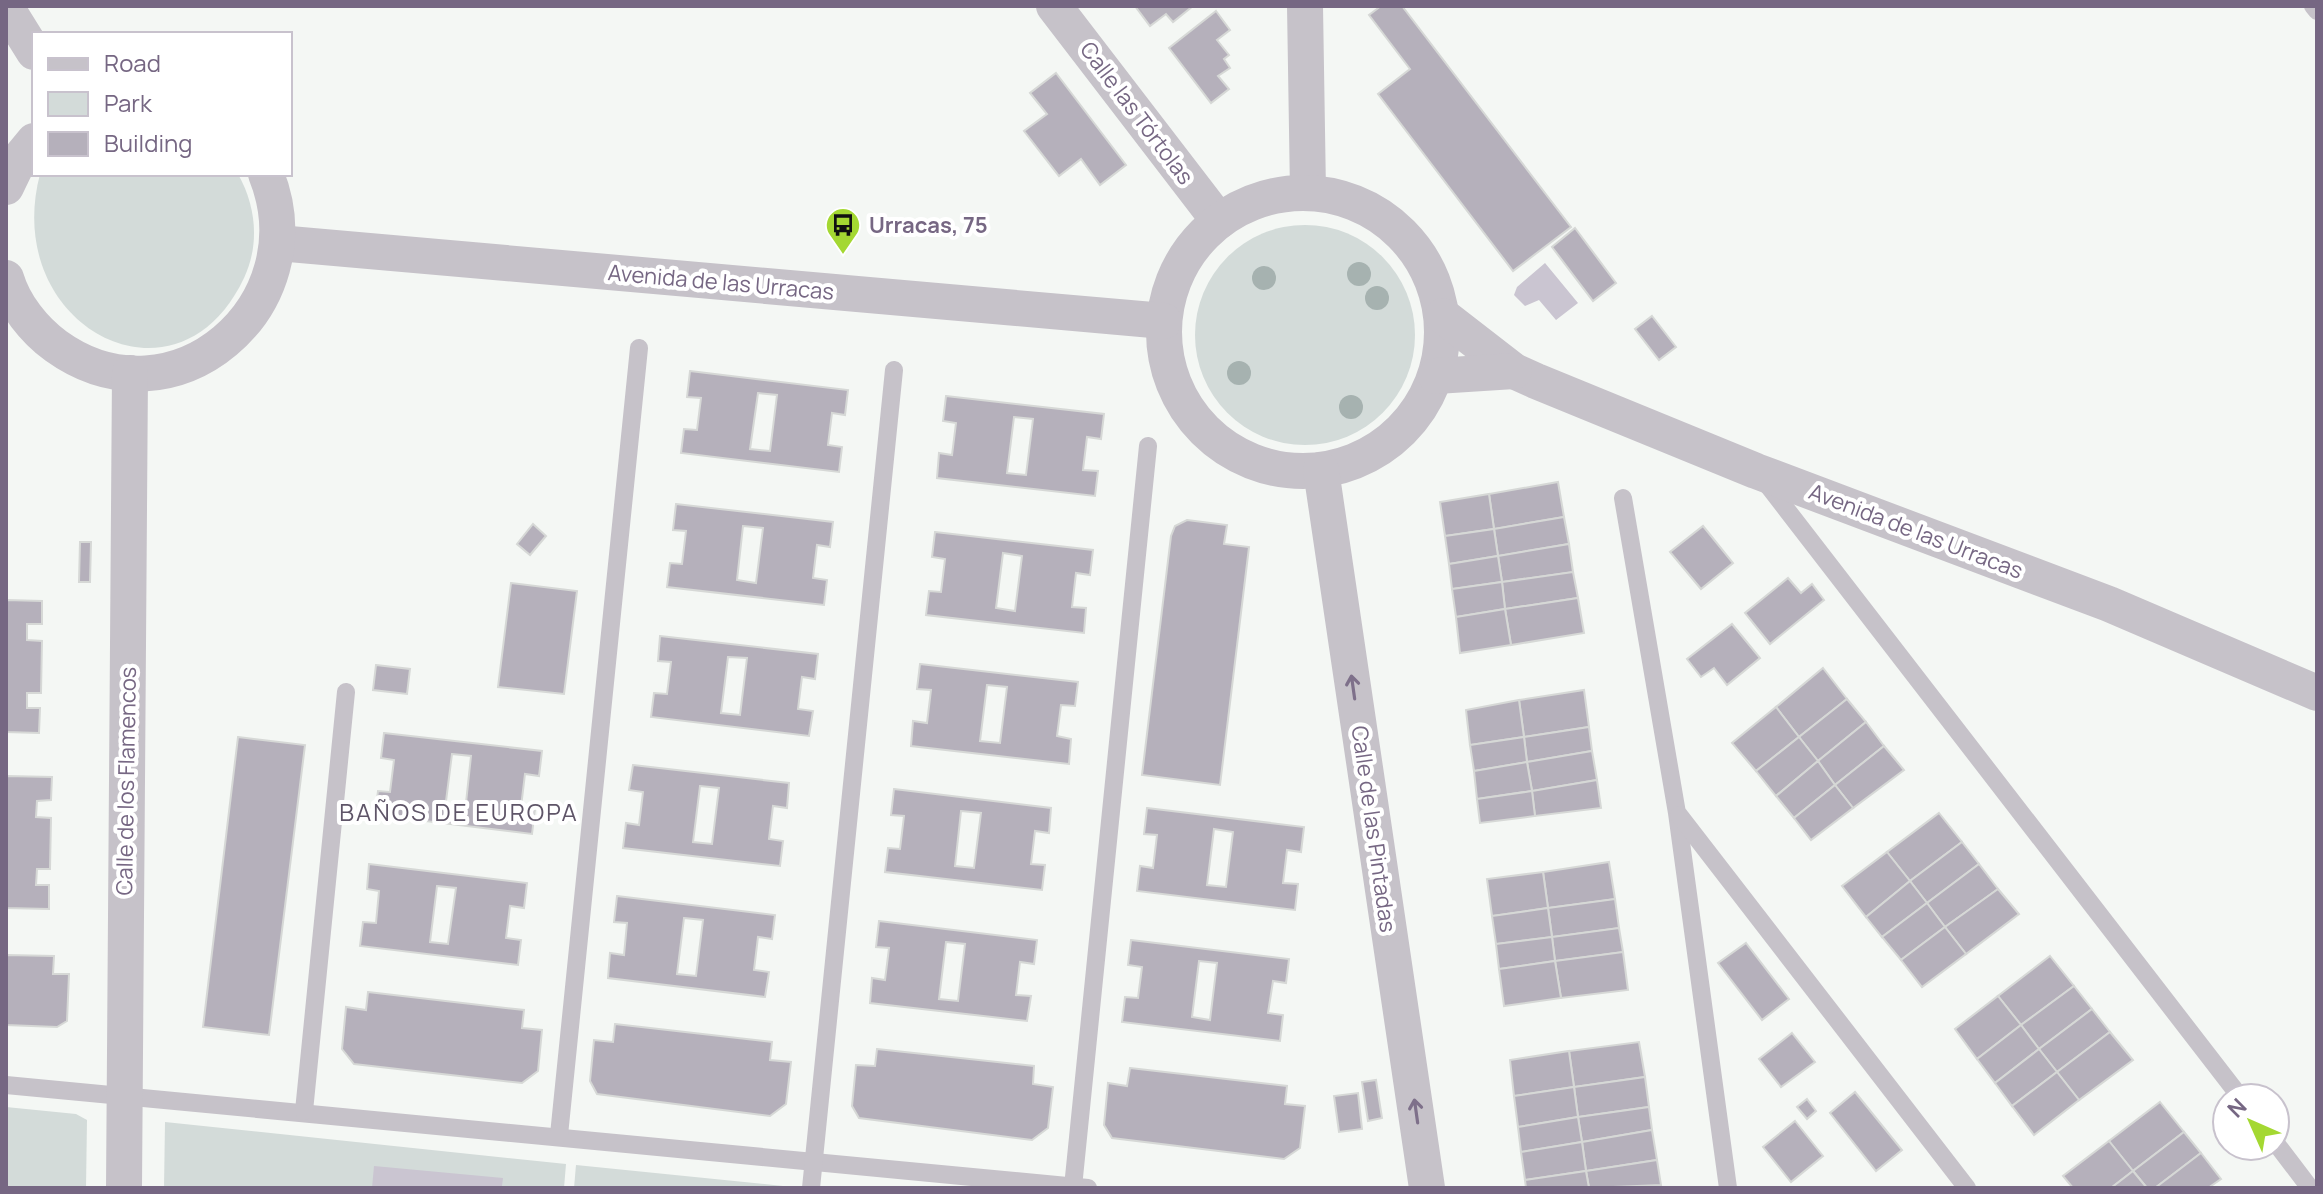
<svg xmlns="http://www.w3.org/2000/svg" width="2323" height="1194" viewBox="0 0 2323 1194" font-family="Manrope,sans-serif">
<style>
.green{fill:#d3dbd9}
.water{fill:#cac5d1}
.building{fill:#b5b0bb;stroke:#d6d8d6;stroke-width:2;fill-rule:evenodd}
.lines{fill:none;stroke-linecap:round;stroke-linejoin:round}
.service{stroke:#c6c2c9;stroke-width:18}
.minor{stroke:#c6c2c9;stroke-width:36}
.tree{fill:#a6b2b0}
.oneway{stroke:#7e708a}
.labels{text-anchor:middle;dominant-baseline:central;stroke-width:8;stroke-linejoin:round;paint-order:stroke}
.street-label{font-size:22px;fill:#766783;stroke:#fff}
.poi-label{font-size:22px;font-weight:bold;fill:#766783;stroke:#fff;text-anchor:start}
.neighbourhood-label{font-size:24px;letter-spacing:2px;fill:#5f5568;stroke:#fff}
</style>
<rect width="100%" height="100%" fill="#f4f7f4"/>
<!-- green -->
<g class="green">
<path d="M40 174H238C256 206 260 244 244 278 177 420 0 326 40 174Z"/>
<circle cx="1305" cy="335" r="110"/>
<path d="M6 1107 76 1114 87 1120 86 1188H6Z"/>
<path d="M165 1122 566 1164 564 1188H164Z"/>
<path d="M576 1165 783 1186 574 1188Z"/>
</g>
<!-- water -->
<g class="water">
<path d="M1545 263 1578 303 1556 320 1539 300 1525 306 1514 295 1517 287Z"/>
<path d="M374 1166 503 1178 502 1186 518 1188H372Z"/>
</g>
<!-- building -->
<g class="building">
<path d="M1135 6H1193L1173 22 1166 14 1150 26Z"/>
<path d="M1381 6H1402L1571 227 1513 271 1378 94 1410 69 1369 15Z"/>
<path d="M1216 11 1230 30 1217 40 1229 55 1224 59 1230 68 1218 76 1229 89 1211 103 1169 48Z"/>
<path d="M1056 73 1126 165 1100 185 1081 159 1059 176 1024 131 1047 114 1030 93Z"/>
<path d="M1575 228 1616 283 1593 301 1552 247Z"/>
<path d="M1652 316 1676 347 1659 360 1635 329Z"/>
<path d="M690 371 848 390 845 415 832 413 828 445 842 447 839 472 681 453 684 429 697 430 701 398 687 397ZM758 393 777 395 770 451 750 449Z"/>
<path d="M946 396 1104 414 1101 439 1087 437 1083 470 1098 471 1095 496 937 478 939 453 952 455 956 423 943 421ZM1014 417 1033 419 1026 475 1007 473Z"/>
<path d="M1558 482 1564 517 1494 529 1489 494Z"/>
<path d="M1489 494 1494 529 1445 536 1440 502Z"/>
<path d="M676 504 833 522 830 547 817 545 813 578 827 580 824 605 667 587 670 563 682 564 686 531 673 530ZM743 526 763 528 756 583 737 580Z"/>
<path d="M1564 517 1569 544 1498 556 1494 529Z"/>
<path d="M1187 520 1227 525 1224 544 1249 547 1220 785 1142 775 1171 536 1175 526Z"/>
<path d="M533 524 546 536 530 555 517 544Z"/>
<path d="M1703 526 1733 563 1701 589 1670 552Z"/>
<path d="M1494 529 1498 556 1449 564 1445 536Z"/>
<path d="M935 532 1093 550 1090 575 1076 573 1072 607 1086 608 1084 633 926 615 929 591 941 592 945 559 932 557ZM1003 553 1022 556 1015 611 996 608Z"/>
<path d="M80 542H91L90 582H79Z"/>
<path d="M1569 544 1573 572 1502 582 1498 556Z"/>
<path d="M1498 556 1502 582 1452 589 1449 564Z"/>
<path d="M1573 572 1578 598 1505 609 1502 582Z"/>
<path d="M1788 578 1801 593 1812 584 1824 600 1770 644 1745 613Z"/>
<path d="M1502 582 1505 609 1456 617 1452 589Z"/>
<path d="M511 583 577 591 564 694 498 687Z"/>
<path d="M1578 598 1584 633 1511 645 1505 609Z"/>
<path d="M6 600 42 601V624H27V640L42 641 41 693H27V708H40L39 733 6 732Z"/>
<path d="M1505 609 1511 645 1460 653 1456 617Z"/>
<path d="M1732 624 1760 658 1727 685 1714 668 1701 677 1687 659Z"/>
<path d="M660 636 818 654 815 679 802 677 798 709 813 711 809 736 651 717 654 693 667 694 671 662 658 661ZM728 657 747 658 740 715 721 713Z"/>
<path d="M920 664 1078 682 1075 706 1061 705 1057 736 1071 739 1069 764 911 746 913 721 927 723 931 690 917 689ZM987 685 1007 687 1000 743 980 741Z"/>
<path d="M376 665 410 669 407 694 373 690Z"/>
<path d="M1823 668 1847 699 1799 737 1776 707Z"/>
<path d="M1584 690 1589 727 1524 737 1519 700Z"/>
<path d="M1847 699 1866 722 1818 761 1799 737Z"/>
<path d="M1519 700 1524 737 1470 745 1466 710Z"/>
<path d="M1776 707 1799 737 1756 771 1732 743Z"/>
<path d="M1866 722 1884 746 1835 785 1818 761Z"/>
<path d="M1589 727 1592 751 1527 762 1524 737Z"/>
<path d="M384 733 542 751 539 776 525 774 521 807 535 809 532 834 375 815 378 791 390 792 394 760 381 758ZM452 754 471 756 465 812 445 809Z"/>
<path d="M238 737 305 745 269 1035 203 1027Z"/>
<path d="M1524 737 1527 762 1474 771 1470 745Z"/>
<path d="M1799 737 1818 761 1776 796 1756 771Z"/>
<path d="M1884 746 1904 770 1853 808 1835 785Z"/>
<path d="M1592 751 1597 780 1532 791 1527 762Z"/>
<path d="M1818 761 1835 785 1794 818 1776 796Z"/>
<path d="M1527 762 1532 791 1477 799 1474 771Z"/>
<path d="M633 765 789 783 787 808 773 806 769 839 783 841 780 866 623 848 626 823 639 825 643 792 629 790ZM700 786 719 788 712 844 693 842Z"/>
<path d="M6 776 52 777 51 800 37 801 36 817 51 818 50 869H37L36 885H49V909L6 908Z"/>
<path d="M1597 780 1601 808 1535 816 1532 791Z"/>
<path d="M1835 785 1853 808 1811 840 1794 818Z"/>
<path d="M894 789 1051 808 1049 833 1035 831 1031 864 1045 865 1042 890 885 872 888 848 900 849 904 816 891 815ZM961 811 981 813 974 868 955 866Z"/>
<path d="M1532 791 1535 816 1480 823 1477 799Z"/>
<path d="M1147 808 1304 827 1301 852 1287 850 1283 883 1298 884 1295 910 1137 891 1140 866 1153 868 1157 835 1144 834ZM1214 829 1233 832 1226 887 1207 885Z"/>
<path d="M1939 813 1962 842 1910 881 1887 852Z"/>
<path d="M1962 842 1979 864 1927 903 1910 881Z"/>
<path d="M1887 852 1910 881 1866 917 1842 886Z"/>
<path d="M1609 862 1615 899 1548 908 1543 872Z"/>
<path d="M369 864 527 883 524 908 510 906 506 938 521 940 518 965 360 946 363 922 376 923 379 891 367 889ZM437 886 456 888 448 944 430 942Z"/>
<path d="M1979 864 1998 889 1945 927 1927 903Z"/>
<path d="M1543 872 1548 908 1492 916 1487 879Z"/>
<path d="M1910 881 1927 903 1882 937 1866 917Z"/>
<path d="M1998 889 2019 914 1966 954 1945 927Z"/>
<path d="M617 896 775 915 772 939 758 937 754 970 769 972 765 997 608 978 610 953 624 955 627 923 614 922ZM684 918 703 920 696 976 677 974Z"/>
<path d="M1615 899 1619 928 1552 937 1548 908Z"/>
<path d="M1927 903 1945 927 1901 960 1882 937Z"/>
<path d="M1548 908 1552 937 1496 944 1492 916Z"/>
<path d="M879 921 1037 940 1034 964 1020 962 1016 995 1031 996 1027 1021 870 1003 872 978 885 980 889 948 876 947ZM946 942 965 944 958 1001 939 999Z"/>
<path d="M1945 927 1966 954 1922 987 1901 960Z"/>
<path d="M1619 928 1623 952 1555 961 1552 937Z"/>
<path d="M1552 937 1555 961 1499 969 1496 944Z"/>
<path d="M1131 940 1289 959 1286 983 1273 981 1268 1013 1283 1015 1280 1041 1122 1022 1125 997 1138 998 1142 967 1128 965ZM1199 961 1217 963 1210 1020 1192 1017Z"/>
<path d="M1746 943 1789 999 1762 1020 1718 963Z"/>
<path d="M1623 952 1628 990 1561 998 1555 961Z"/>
<path d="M6 955 54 956 53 974H69L67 1021 57 1027 6 1025Z"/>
<path d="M2050 956 2074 986 2021 1025 1998 996Z"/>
<path d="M1555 961 1561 998 1504 1006 1499 969Z"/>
<path d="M2074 986 2092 1009 2039 1049 2021 1025Z"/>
<path d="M368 992 524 1010 522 1028 542 1030 538 1071 522 1083 354 1064 342 1049 346 1007 366 1010Z"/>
<path d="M1998 996 2021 1025 1977 1059 1955 1029Z"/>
<path d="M2092 1009 2110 1032 2057 1072 2039 1049Z"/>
<path d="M615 1024 772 1042 770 1060 791 1062 786 1104 770 1116 597 1094 590 1081 594 1040 613 1042Z"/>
<path d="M2021 1025 2039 1049 1995 1083 1977 1059Z"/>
<path d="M2110 1032 2133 1060 2079 1100 2057 1072Z"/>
<path d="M1792 1033 1815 1062 1781 1087 1759 1059Z"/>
<path d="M1639 1042 1645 1077 1574 1087 1569 1051Z"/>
<path d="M877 1049 1034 1066 1033 1084 1053 1087 1048 1128 1032 1140 859 1118 852 1106 856 1065 875 1066Z"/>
<path d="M2039 1049 2057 1072 2012 1106 1995 1083Z"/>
<path d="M1569 1051 1574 1087 1514 1096 1510 1060Z"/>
<path d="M1130 1068 1287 1086 1285 1104 1305 1106 1300 1148 1284 1159 1112 1138 1104 1125 1108 1083 1127 1086Z"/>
<path d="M2057 1072 2079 1100 2034 1135 2012 1106Z"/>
<path d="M1645 1077 1649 1107 1578 1117 1574 1087Z"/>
<path d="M1376 1080 1382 1118 1368 1121 1362 1082Z"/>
<path d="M1574 1087 1578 1117 1518 1127 1514 1096Z"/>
<path d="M1855 1092 1902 1150 1876 1171 1830 1113Z"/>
<path d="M1358 1093 1362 1129 1339 1132 1334 1096Z"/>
<path d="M1807 1099 1816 1111 1807 1119 1797 1107Z"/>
<path d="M2160 1102 2184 1132 2133 1171 2109 1141Z"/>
<path d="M1649 1107 1652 1130 1582 1142 1578 1117Z"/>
<path d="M1578 1117 1582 1142 1521 1152 1518 1127Z"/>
<path d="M1795 1121 1823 1156 1791 1182 1763 1147Z"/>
<path d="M1652 1130 1657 1160 1586 1171 1582 1142Z"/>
<path d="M2184 1132 2201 1153 2155 1188H2147L2133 1171Z"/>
<path d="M2109 1141 2133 1171 2111 1188H2073L2063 1176Z"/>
<path d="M1582 1142 1586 1171 1525 1180 1521 1152Z"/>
<path d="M2201 1153 2221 1179 2208 1188H2155Z"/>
<path d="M1657 1160 1661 1185 1589 1188 1586 1171Z"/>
<path d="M1586 1171 1589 1188H1526L1525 1180Z"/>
<path d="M2133 1171 2147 1188H2111Z"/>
</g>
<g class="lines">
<!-- service -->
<g class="service">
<path d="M2313 6 2317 11"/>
<path d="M1763 479 2241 1098"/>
<path d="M1623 498 1677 813 1728 1188"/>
<path d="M1679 815 1967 1188"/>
<path d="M6 1085 1088 1188"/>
<path d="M304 1111 346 692"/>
<path d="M559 1135 639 348"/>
<path d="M2275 1142 2310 1188"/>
<path d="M1073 1187 1148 446"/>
<path d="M811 1188 894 370"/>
</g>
<!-- minor -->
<g class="minor">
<path d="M1054 6 1219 221"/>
<path d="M1305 6 1308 192"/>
<path d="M6 7 34 52"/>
<path d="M6 187 20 158 34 141"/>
<circle cx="1303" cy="332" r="139"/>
<path d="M278 243 1164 321"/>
<path d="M6 278C14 305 34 330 56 346 174 431 319 305 266 174"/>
<path d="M1443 316 1514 371 1536 381 1756 471 2109 604 2317 693"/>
<path d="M1436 376 1514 371"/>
<path d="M1321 470 1427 1188"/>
<path d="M124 1188 130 373"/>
</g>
</g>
<!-- trees -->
<g class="tree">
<circle cx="1359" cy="274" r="12"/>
<circle cx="1264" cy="278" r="12"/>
<circle cx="1377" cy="298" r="12"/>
<circle cx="1239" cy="373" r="12"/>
<circle cx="1351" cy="407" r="12"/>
</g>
<!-- one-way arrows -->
<defs><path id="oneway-shaft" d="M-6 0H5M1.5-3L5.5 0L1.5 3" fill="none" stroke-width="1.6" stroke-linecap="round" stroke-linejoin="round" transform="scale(2)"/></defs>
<g class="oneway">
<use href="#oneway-shaft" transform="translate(1353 687) rotate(-98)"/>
<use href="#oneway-shaft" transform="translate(1416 1111) rotate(-98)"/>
</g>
<!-- icons -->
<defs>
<g id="bus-pin" transform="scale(1.8)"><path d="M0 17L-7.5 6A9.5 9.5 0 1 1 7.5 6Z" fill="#a4d832" stroke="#fff"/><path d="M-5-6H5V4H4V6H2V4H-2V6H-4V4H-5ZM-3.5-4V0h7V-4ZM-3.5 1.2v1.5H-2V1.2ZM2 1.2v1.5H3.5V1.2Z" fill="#111"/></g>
</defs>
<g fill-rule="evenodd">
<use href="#bus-pin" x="843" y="225"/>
</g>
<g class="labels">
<!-- street labels -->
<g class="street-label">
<text transform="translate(1137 113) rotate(53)">Calle las Tórtolas</text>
<text transform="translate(721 282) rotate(5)">Avenida de las Urracas</text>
<text transform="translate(1916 531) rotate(21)">Avenida de las Urracas</text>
<text transform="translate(126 781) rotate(-89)">Calle de los Flamencos</text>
<text transform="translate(1374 829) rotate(82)">Calle de las Pintadas</text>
</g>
<!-- poi labels -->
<g class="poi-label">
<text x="869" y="225">Urracas, 75</text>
</g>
<!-- neighbourhood labels -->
<g class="neighbourhood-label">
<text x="459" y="811">BAÑOS DE EUROPA</text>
</g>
</g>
<!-- border -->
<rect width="2323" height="1194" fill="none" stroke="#766783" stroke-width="16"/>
<!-- legend -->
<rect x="32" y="32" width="260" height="144" fill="#ffffff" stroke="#c8c2cd" stroke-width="2"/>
<rect x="48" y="58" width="40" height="12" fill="#c6c2c9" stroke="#c8c2cd" stroke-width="2"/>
<text x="104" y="72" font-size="24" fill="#766783">Road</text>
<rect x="48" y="92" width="40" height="24" fill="#d3dbd9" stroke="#c8c2cd" stroke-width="2"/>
<text x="104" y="112" font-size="24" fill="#766783">Park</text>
<rect x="48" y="132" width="40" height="24" fill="#b5b0bb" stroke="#c8c2cd" stroke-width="2"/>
<text x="104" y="152" font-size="24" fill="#766783">Building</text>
<!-- north arrow -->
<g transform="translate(2251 1122) rotate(315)"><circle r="38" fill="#ffffff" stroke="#c8c2cd" stroke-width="2"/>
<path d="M0-6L14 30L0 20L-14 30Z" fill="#a4d832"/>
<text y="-12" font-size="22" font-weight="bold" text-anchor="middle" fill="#766783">N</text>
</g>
</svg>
